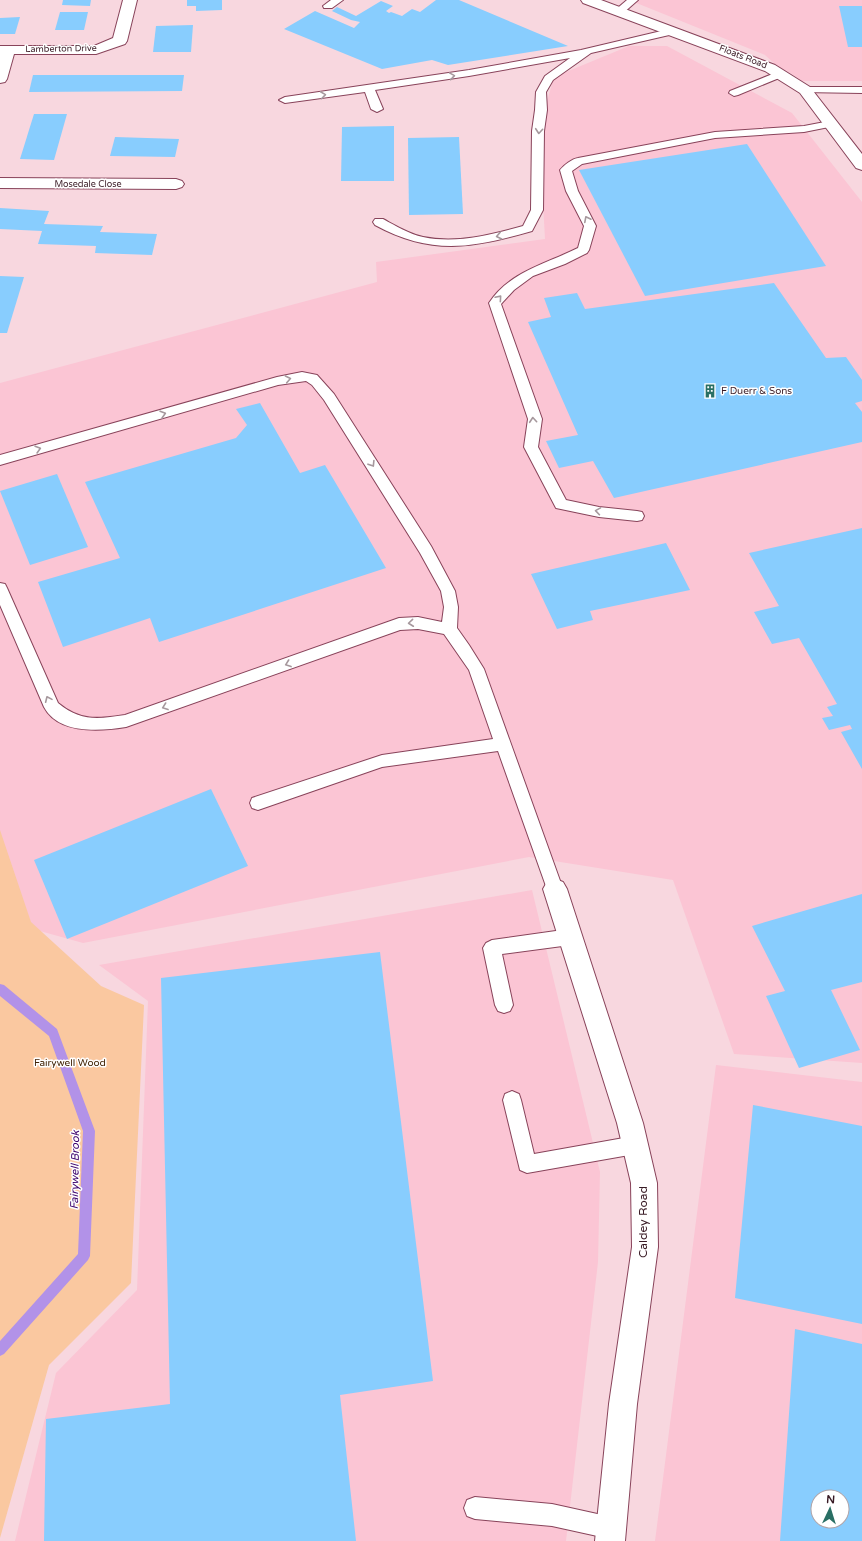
<svg xmlns="http://www.w3.org/2000/svg" width="862" height="1541" viewBox="0 0 862 1541" font-family="'Varela Round',sans-serif">
<style>
.built{fill:#fbc5d4;fill-rule:evenodd}
.green{fill:#fac8a0}
.lines{fill:none;stroke-linecap:round;stroke-linejoin:round}
.stream{fill:#b292e8;fill-rule:evenodd}
.building{fill:#88cdfe;fill-rule:evenodd}
.lane-casing{stroke:#88435a;stroke-width:2}
.street-casing{stroke:#88435a;stroke-width:2}
.lane{fill:#fff;fill-rule:evenodd}
.street{fill:#fff;fill-rule:evenodd}
.oneway{stroke:#a6989d}
.labels{text-anchor:middle;dominant-baseline:central;stroke-width:3;stroke-linejoin:round;paint-order:stroke}
.far-street-label{font-size:9px;fill:#391b25;stroke:#fff}
.poi-label{font-size:10px;fill:#391b25;stroke:#fff;text-anchor:start}
.park-label{font-size:10px;fill:#412305;stroke:#fff}
.water-label{font-size:11px;font-style:italic;fill:#3c026d;stroke:#fff}
.near-street-label{font-size:12px;fill:#391b25;stroke:#fff}
</style>
<rect width="100%" height="100%" fill="#f8d7df"/>
<!-- built -->
<g class="built">
<path d="M629 0H862V81H802L792 74 777 66 765 55Z"/>
<path d="M629 46H667L792 113 862 202V1063L734 1054 673 880 529 857 83 943 22 926 0 855V383L377 282 376 262 545 239 539 129 554 77Z"/>
<path d="M532 890 600 1172 598 1262 566 1541H15L56 1373 137 1290 148 1001 99 965Z"/>
<path d="M716 1065 862 1082V1541H655ZM818 1497H842V1521H818Z"/>
</g>
<!-- green -->
<path class="green" d="M0 830 31 922 101 986 144 1005 131 1283 49 1365 0 1538Z"/>
<g class="lines">
<!-- stream -->
<path class="stream" d="M0 984 4 985 57 1029 95 1131 90 1256 88 1260 4 1354 0 1356V1341L78 1254 83 1131 49 1036 0 996Z"/>
</g>
<!-- building -->
<g class="building">
<path d="M63 0H91L90 6 62 5Z"/>
<path d="M187 0H222V10L196 11V6H187Z"/>
<path d="M436 0H459L568 46 448 65 432 60 382 69 284 29 315 11 354 28 360 22 351 20 332 11 337 7 356 16 381 1 393 6 386 11 389 13 391 12 402 16 412 9 420 12Z"/>
<path d="M839 6H862V47H848Z"/>
<path d="M60 12H88L84 30H55Z"/>
<path d="M20 17 15 34H0V18Z"/>
<path d="M193 25 191 52H153L156 26Z"/>
<path d="M33 75H184L182 91 29 92Z"/>
<path d="M34 114H67L54 160 20 159Z"/>
<path d="M394 126V181H341L342 127Z"/>
<path d="M115 137 179 139 175 157 110 156Z"/>
<path d="M459 137 463 214 409 215 408 138Z"/>
<path d="M747 144 826 266 645 296 579 170Z"/>
<path d="M0 208 49 211 44 224 103 226 100 232 157 234 152 255 95 253 96 246 38 244 42 231 0 229Z"/>
<path d="M0 276 24 277 7 333H0Z"/>
<path d="M774 283 826 358 846 357 862 380V401L855 403 862 412V442L614 498 593 461 559 468 546 441 578 435 528 322 551 317 544 298 577 293 585 309Z"/>
<path d="M260 403 300 473 325 465 386 568 159 642 150 618 63 647 38 582 120 558 85 482 236 438 247 425 236 409Z"/>
<path d="M57 474 88 547 30 565 0 491Z"/>
<path d="M862 528V769L841 732 852 729 850 725 829 730 822 718 833 716 827 707 837 704 799 638 772 644 754 612 779 606 749 553Z"/>
<path d="M666 543 690 590 590 611 593 620 557 629 531 574Z"/>
<path d="M211 789 248 866 67 939 34 860Z"/>
<path d="M862 894V982L831 990 860 1050 799 1068 766 996 785 991 752 926Z"/>
<path d="M380 952 433 1381 340 1395 356 1541H44L46 1419 170 1404 161 978Z"/>
<path d="M753 1105 862 1126V1324L735 1298Z"/>
<path d="M795 1329 862 1344V1541H780ZM818 1497H842V1521H818Z"/>
</g>
<g class="lines">
<!-- lane casing -->
<g class="lane-casing">
<g id="lane">
<path d="M331 0H343L332 8H324L323 6Z"/>
<path d="M627 0H638L622 14H614L613 12Z"/>
<path d="M674 28 679 31 678 33 591 53 553 80 546 92 547 110 544 131 543 210 532 231C472 248 432 256 375 225L373 222 375 219H383C396 226 409 234 423 237 456 244 491 235 523 226L531 210 532 131 535 110 536 92 545 76 570 58 469 76 375 90 383 109 377 112 371 109 365 92 285 103 279 100 285 97 469 70 581 50Z"/>
<path d="M780 71 785 74 784 76 738 95 734 96 729 93 730 91Z"/>
<path d="M805 87H862V93L801 92 800 90Z"/>
<path d="M830 121 834 122 836 124 834 126 804 132 715 138 582 164 572 171 578 191 596 226 589 250 587 253 565 264 533 276 514 290 501 304 542 419 538 447 566 500 599 507 637 511 642 512 644 516 642 520 637 521 599 517 556 508 524 447 528 419 489 303C509 272 546 264 578 248L584 226 566 191 560 170C564 165 572 159 578 158L715 132 804 126Z"/>
<path d="M302 372 317 375 334 394 431 546 455 591 458 607 457 628 469 645 484 669 563 889 561 894 555 896 549 894 547 889 498 751 382 767 258 810 252 808 250 803 252 798 382 755 493 739 469 670 444 634 418 629 400 630 126 727C101 731 59 735 44 707L0 605V583L5 584 7 588 58 703C81 722 98 719 125 715L399 618 418 617 442 622 444 607 441 591 420 553 324 400 312 385 306 381 278 385 0 465V455L277 377Z"/>
<path d="M570 929 576 932 579 937 576 942 570 945 502 954 513 1005 510 1011 504 1013 498 1011 495 1005 483 948 486 943 492 940Z"/>
<path d="M512 1091 519 1094 521 1100 534 1154 635 1136 642 1139 644 1145 642 1151 635 1154 527 1173 520 1170 503 1100 505 1094Z"/>
<path d="M475 1497 552 1504 611 1517 619 1520 622 1528 619 1536 611 1539 552 1526 475 1519 467 1516 464 1508 467 1500Z"/>
</g>
</g>
<!-- street casing -->
<g class="street-casing">
<g id="street">
<path d="M123 0H137L127 41 125 44 96 54H14L7 79 5 82 0 83V46H94L113 38Z"/>
<path d="M581 0H601L775 65 810 87 862 154V170L856 168 800 93 765 71 583 3Z"/>
<path d="M0 178 176 179 182 181 184 184 182 187 176 189 0 188Z"/>
<path d="M555 879 563 882 567 889 643 1123 657 1183 658 1247 637 1404 625 1541H595L609 1404 632 1247 631 1183 617 1123 543 889 547 882Z"/>
</g>
</g>
<!-- lane -->
<use href="#lane" class="lane"/>
<!-- street -->
<use href="#street" class="street"/>
</g>
<!-- one-way arrows -->
<defs><path id="oneway-chevron" d="M-2-3.5L2.5 0L-2 3.5" fill="none" stroke-width="1.6" stroke-linecap="round" stroke-linejoin="round"/></defs>
<g class="oneway">
<use href="#oneway-chevron" transform="translate(452 76) rotate(-9)"/>
<use href="#oneway-chevron" transform="translate(323 95) rotate(-8)"/>
<use href="#oneway-chevron" transform="translate(539 131) rotate(95)"/>
<use href="#oneway-chevron" transform="translate(587 219) rotate(-117)"/>
<use href="#oneway-chevron" transform="translate(499 236) rotate(168)"/>
<use href="#oneway-chevron" transform="translate(499 298) rotate(-49)"/>
<use href="#oneway-chevron" transform="translate(288 379) rotate(-11)"/>
<use href="#oneway-chevron" transform="translate(163 414) rotate(-16)"/>
<use href="#oneway-chevron" transform="translate(533 420) rotate(-95)"/>
<use href="#oneway-chevron" transform="translate(38 449) rotate(-16)"/>
<use href="#oneway-chevron" transform="translate(372 464) rotate(58)"/>
<use href="#oneway-chevron" transform="translate(598 511) rotate(-171)"/>
<use href="#oneway-chevron" transform="translate(411 623) rotate(174)"/>
<use href="#oneway-chevron" transform="translate(288 664) rotate(160)"/>
<use href="#oneway-chevron" transform="translate(48 699) rotate(-114)"/>
<use href="#oneway-chevron" transform="translate(165 707) rotate(160)"/>
</g>
<!-- icons -->
<defs>
<g id="building-bare" transform="scale(1.08)"><path d="M-4-6H4V6H1V3H-1V6H-4ZM-2.5-4.3h1.7v1.8h-1.7ZM.8-4.3h1.7v1.8H.8ZM-2.5-1h1.7V.8h-1.7ZM.8-1h1.7V.8H.8Z" fill="#296f64" stroke="#fff" stroke-width="2.5" paint-order="stroke"/></g>
</defs>
<g fill-rule="evenodd">
<use href="#building-bare" x="710" y="391"/>
</g>
<g class="labels">
<!-- far-street labels -->
<g class="far-street-label">
<text transform="translate(61 49) rotate(-1)">Lamberton Drive</text>
<text transform="translate(743 57) rotate(21)">Floats Road</text>
<text x="88" y="184">Mosedale Close</text>
</g>
<!-- poi labels -->
<g class="poi-label">
<text x="721" y="391">F Duerr &amp; Sons</text>
</g>
<!-- park labels -->
<g class="park-label">
<text x="70" y="1063">Fairywell Wood</text>
</g>
<!-- water labels -->
<g class="water-label">
<text transform="translate(75 1170) rotate(-89)">Fairywell Brook</text>
</g>
<!-- near-street labels -->
<g class="near-street-label">
<text transform="translate(643 1222) rotate(-90)">Caldey Road</text>
</g>
</g>
<!-- north arrow -->
<g transform="translate(830 1509) rotate(4)"><circle r="19" fill="#ffffff" stroke="#b0a4a8"/>
<path d="M0-3L7 15L0 10L-7 15Z" fill="#296f64"/>
<text y="-6" font-size="11" font-weight="bold" text-anchor="middle" fill="#391b25">N</text>
</g>
</svg>
